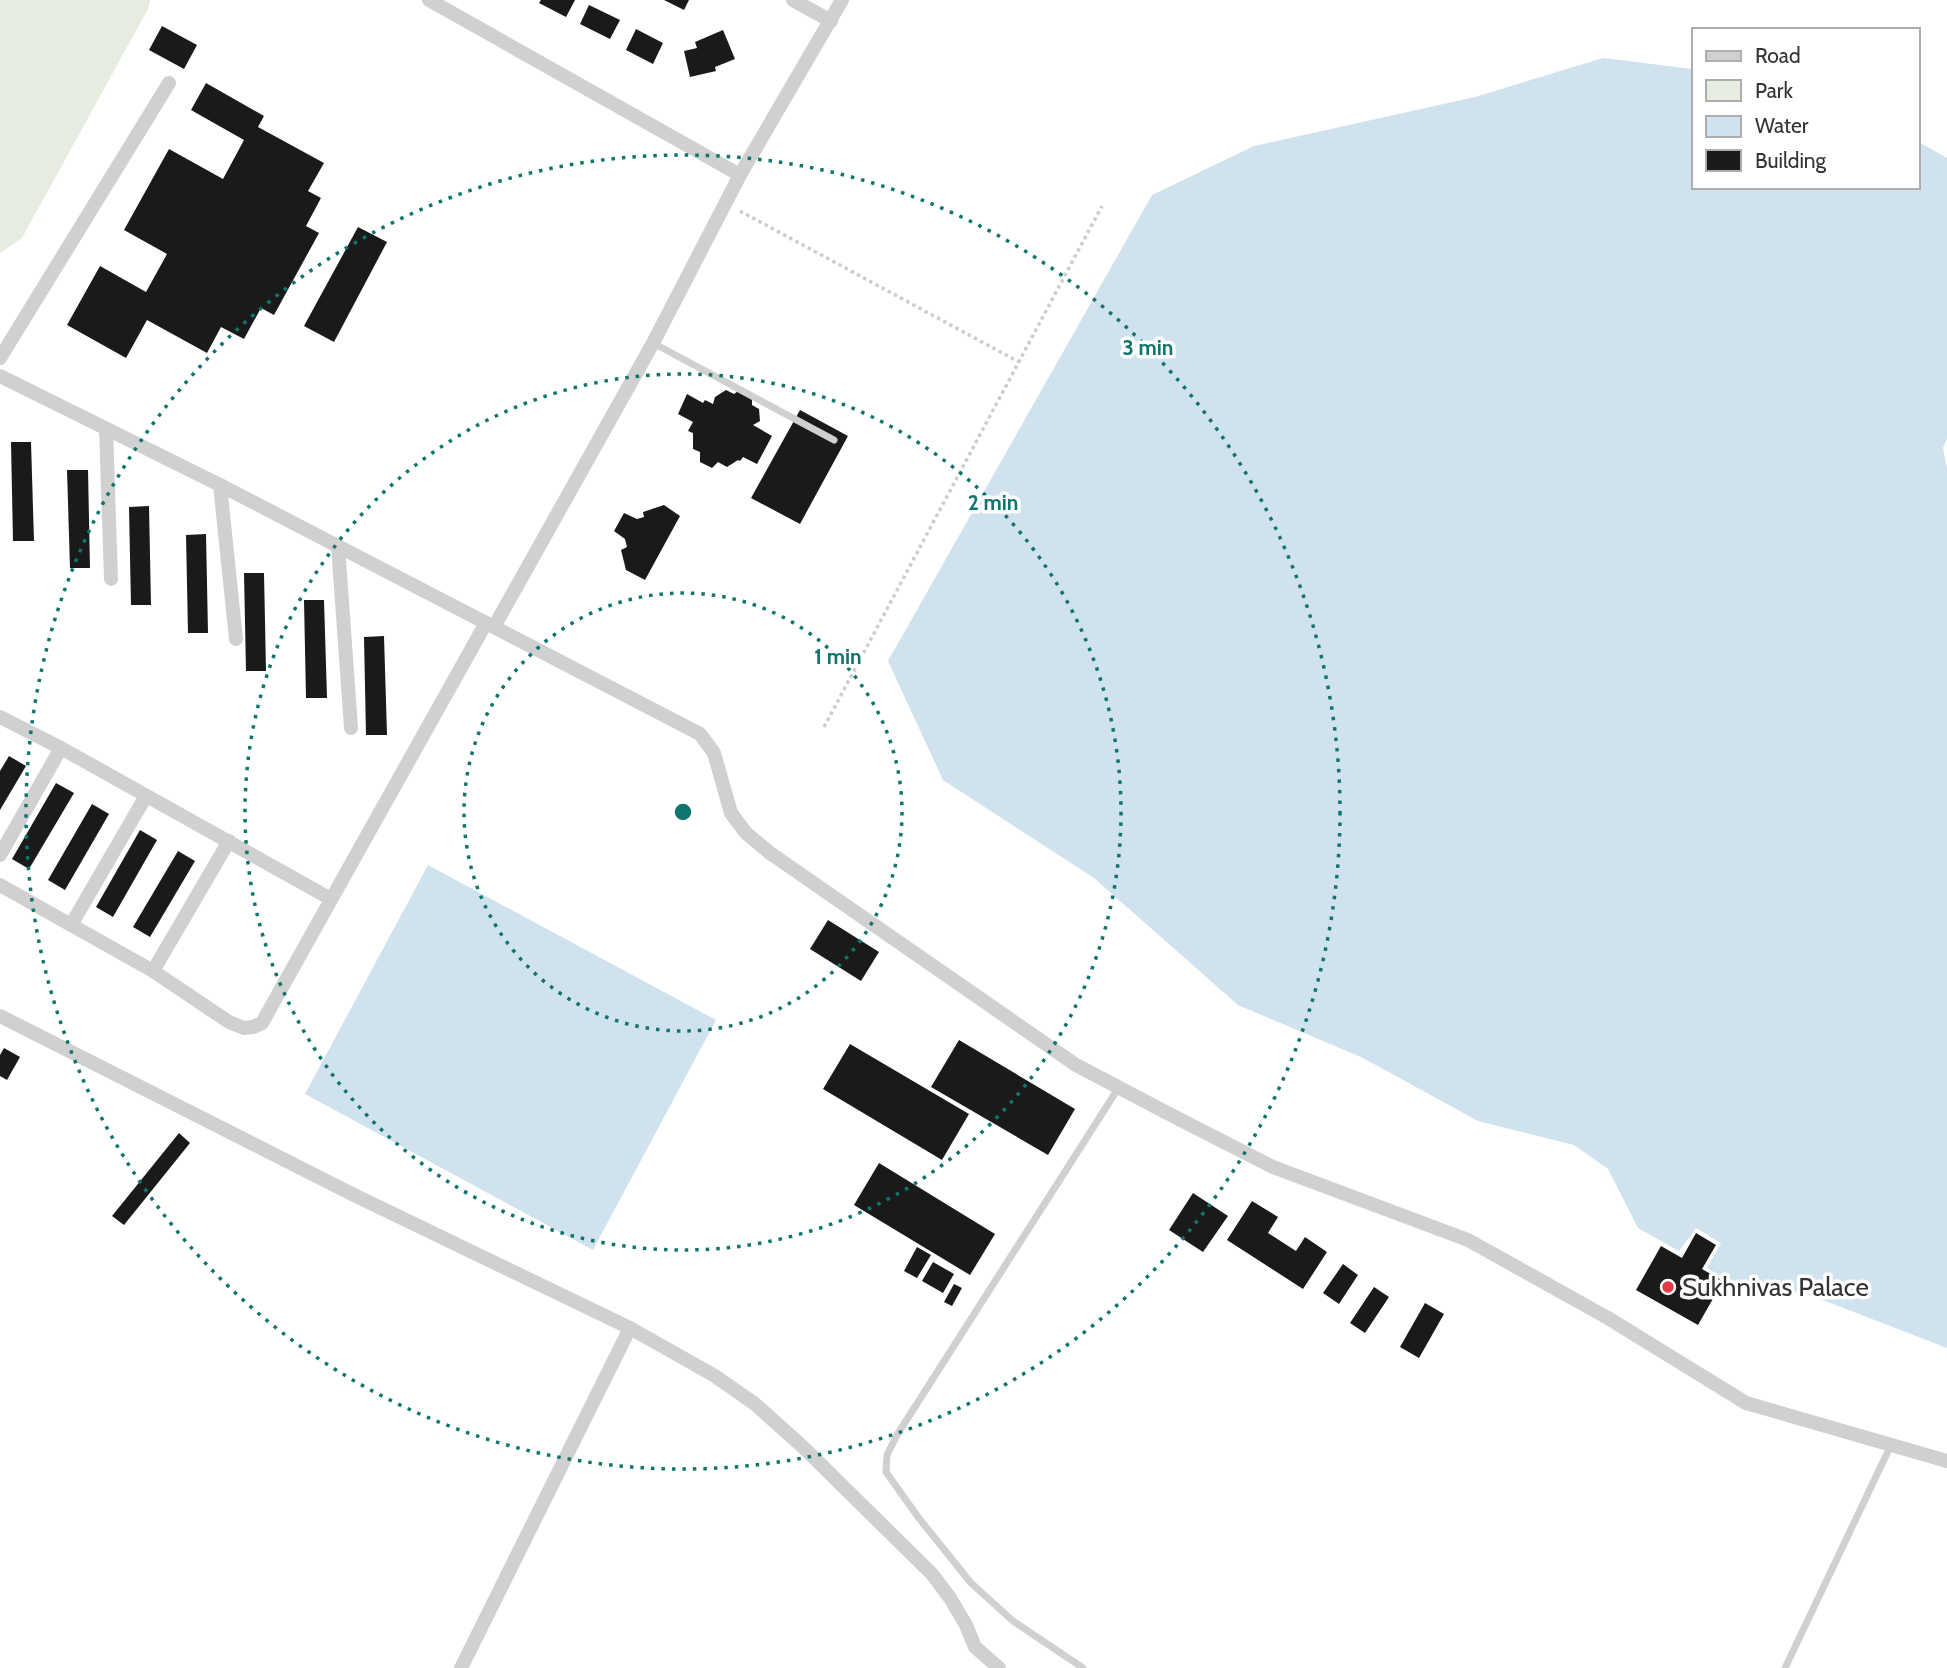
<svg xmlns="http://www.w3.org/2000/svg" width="1947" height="1668" viewBox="0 0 1947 1668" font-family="Cabin,sans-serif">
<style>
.green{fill:#e6ecdf}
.water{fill:#cfe2ee}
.building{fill:#1a1a1a}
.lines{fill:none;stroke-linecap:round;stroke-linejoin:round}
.path{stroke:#cdcdcd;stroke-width:3.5;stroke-dasharray:3.5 3.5;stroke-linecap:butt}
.service{stroke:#d0d0d0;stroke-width:7}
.minor{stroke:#d0d0d0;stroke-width:14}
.ring{fill:none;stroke:#0f766e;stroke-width:3.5;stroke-dasharray:3.5 7}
.poi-dot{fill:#e63946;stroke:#fff;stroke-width:2.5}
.labels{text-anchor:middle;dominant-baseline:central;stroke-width:7;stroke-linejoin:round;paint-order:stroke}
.poi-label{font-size:26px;fill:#333;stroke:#fff;text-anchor:start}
.centre{fill:#0f766e;stroke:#fff;stroke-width:3.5}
.ring-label{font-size:21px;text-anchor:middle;font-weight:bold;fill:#0f766e;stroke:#fff;stroke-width:7;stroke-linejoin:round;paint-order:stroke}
</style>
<rect width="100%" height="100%" fill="#fff"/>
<!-- green -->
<path class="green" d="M0 0H150L148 9 22 238 0 253Z"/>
<!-- water -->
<g class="water">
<path d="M1603 58 1693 69V187H1917V141L1947 158V439L1943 448 1947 468V1348L1802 1292 1746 1291 1707 1268 1721 1243 1696 1228 1679 1251 1638 1228 1608 1169 1574 1145 1478 1121 1363 1058 1238 1005 1094 878 943 780 888 661 1152 195 1254 146 1475 97Z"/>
<path d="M428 865 716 1020 593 1250 305 1094Z"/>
</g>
<!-- building -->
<g class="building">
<path d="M541 0H575L566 17 539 3Z"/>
<path d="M664 0H689L684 10Z"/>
<path d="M589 5 620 20 610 39 580 24Z"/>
<path d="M162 26 197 45 184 69 149 50Z"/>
<path d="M636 29 663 43 653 64 626 50Z"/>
<path d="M723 30 735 59 715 67 716 71 690 77 684 51 697 48 695 42Z"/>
<path d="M206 83 264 116 258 127 324 163 308 191 321 198 306 226 319 233 274 315 261 308 244 339 221 327 207 353 147 320 126 358 67 325 100 266 146 292 167 254 124 230 169 149 223 179 244 140 191 110Z"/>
<path d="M358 227 387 242 334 342 304 326Z"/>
<path d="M741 389 752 395V405L759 409 760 421 753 425 772 436 757 464 743 457 740 461 738 460 727 467 718 462 712 468 700 462V452L693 449V433L688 431 693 422 678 414 687 394 703 403 705 400 713 404 715 397 726 390 734 394Z"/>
<path d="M800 410 848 436 800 524 751 498Z"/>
<path d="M11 442H31L34 541H13Z"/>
<path d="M67 470H88L90 568H70Z"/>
<path d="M664 505 680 516 645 580 626 570 621 550 627 547 625 539 614 531 624 513 637 519 644 517 643 512Z"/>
<path d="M149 506 151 605H131L129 507Z"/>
<path d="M206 534 208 633H188L186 535Z"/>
<path d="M244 573H264L266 671H246Z"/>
<path d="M304 600H324L327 698H306Z"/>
<path d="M384 636 387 735H366L364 637Z"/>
<path d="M9 756 26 766 0 810V771Z"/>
<path d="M56 783 74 793 29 869 12 859Z"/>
<path d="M92 804 109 814 65 890 48 880Z"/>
<path d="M140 830 157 840 113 917 96 907Z"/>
<path d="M178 851 195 861 150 937 133 927Z"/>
<path d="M828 920 879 952 861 981 810 949Z"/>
<path d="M959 1040 1075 1109 1048 1155 931 1087Z"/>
<path d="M850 1044 969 1114 942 1160 823 1089Z"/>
<path d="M4 1048 20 1057 7 1080 0 1076V1055Z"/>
<path d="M179 1133 190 1143 124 1225 112 1216Z"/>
<path d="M879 1163 995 1234 970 1275 854 1205Z"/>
<path d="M1193 1193 1228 1216 1203 1252 1169 1230Z"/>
<path d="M1252 1201 1278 1217 1268 1233 1296 1251 1305 1237 1327 1252 1303 1289 1227 1240Z"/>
<path d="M1696 1233 1716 1245 1702 1269 1723 1281 1698 1325 1636 1290 1661 1246 1682 1258Z"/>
<path d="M917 1247 931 1255 917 1278 904 1271Z"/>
<path d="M933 1262 954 1274 943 1293 922 1281Z"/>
<path d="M1343 1264 1358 1275 1339 1304 1323 1293Z"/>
<path d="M954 1284 962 1288 952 1306 944 1302Z"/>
<path d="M1374 1287 1389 1297 1365 1333 1350 1323Z"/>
<path d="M1425 1303 1444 1314 1419 1358 1400 1347Z"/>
</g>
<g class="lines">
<!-- path -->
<g class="path">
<path d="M740 211 1019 362"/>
<path d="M824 727 1102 206"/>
</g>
<!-- service -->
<g class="service">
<path d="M653 343 834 440"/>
<path d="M1083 1668 1013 1621 971 1583 918 1517 886 1472 887 1455 897 1435 1119 1087"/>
<path d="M1785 1668 1891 1445"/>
</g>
<!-- minor -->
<g class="minor">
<path d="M429 0 740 175"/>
<path d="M793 0 831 21"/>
<path d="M0 358 169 83"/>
<path d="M0 376 220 485 700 734 714 753 731 813 746 833 770 853 1076 1065 1175 1117 1273 1167 1468 1240 1608 1318 1746 1403 1947 1461"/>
<path d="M106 429 111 579"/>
<path d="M220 485 236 639"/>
<path d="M338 546 351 728"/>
<path d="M494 627 653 343 740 175 842 0"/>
<path d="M0 717 61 748 331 899"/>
<path d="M0 855 61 748"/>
<path d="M0 885 153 971 229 1022 244 1028 253 1027 262 1023 486 623"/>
<path d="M71 925 146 796"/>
<path d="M153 971 229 841"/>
<path d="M0 1016 354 1195 630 1328 715 1376 755 1404 803 1447 932 1574 950 1598 966 1625 975 1647 999 1668"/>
<path d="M461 1668 630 1328"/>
</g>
</g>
<!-- distance rings -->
<g class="ring">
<circle cx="683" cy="812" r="219"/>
<circle cx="683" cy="812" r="438"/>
<circle cx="683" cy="812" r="657"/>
</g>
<!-- markers -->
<circle class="poi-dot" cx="1668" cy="1287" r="7"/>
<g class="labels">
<!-- poi labels -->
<g class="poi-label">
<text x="1682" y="1287">Sukhnivas Palace</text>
</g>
</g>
<circle cx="683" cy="812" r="10" class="centre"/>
<g class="ring-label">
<text x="1148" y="355">3 min</text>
<text x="993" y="510">2 min</text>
<text x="838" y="664">1 min</text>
</g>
<!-- legend -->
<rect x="1692" y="28" width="228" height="161" fill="#ffffff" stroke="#adadad" stroke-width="2"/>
<rect x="1706" y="51" width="35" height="10" fill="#d0d0d0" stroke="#adadad" stroke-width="2"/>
<text x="1755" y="63" font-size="21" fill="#333333">Road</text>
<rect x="1706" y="80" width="35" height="21" fill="#e6ecdf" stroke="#adadad" stroke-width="2"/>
<text x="1755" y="98" font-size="21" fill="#333333">Park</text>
<rect x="1706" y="116" width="35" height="21" fill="#cfe2ee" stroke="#adadad" stroke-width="2"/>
<text x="1755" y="133" font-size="21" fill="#333333">Water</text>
<rect x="1706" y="150" width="35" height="21" fill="#1a1a1a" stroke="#adadad" stroke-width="2"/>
<text x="1755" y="168" font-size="21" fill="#333333">Building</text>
</svg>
